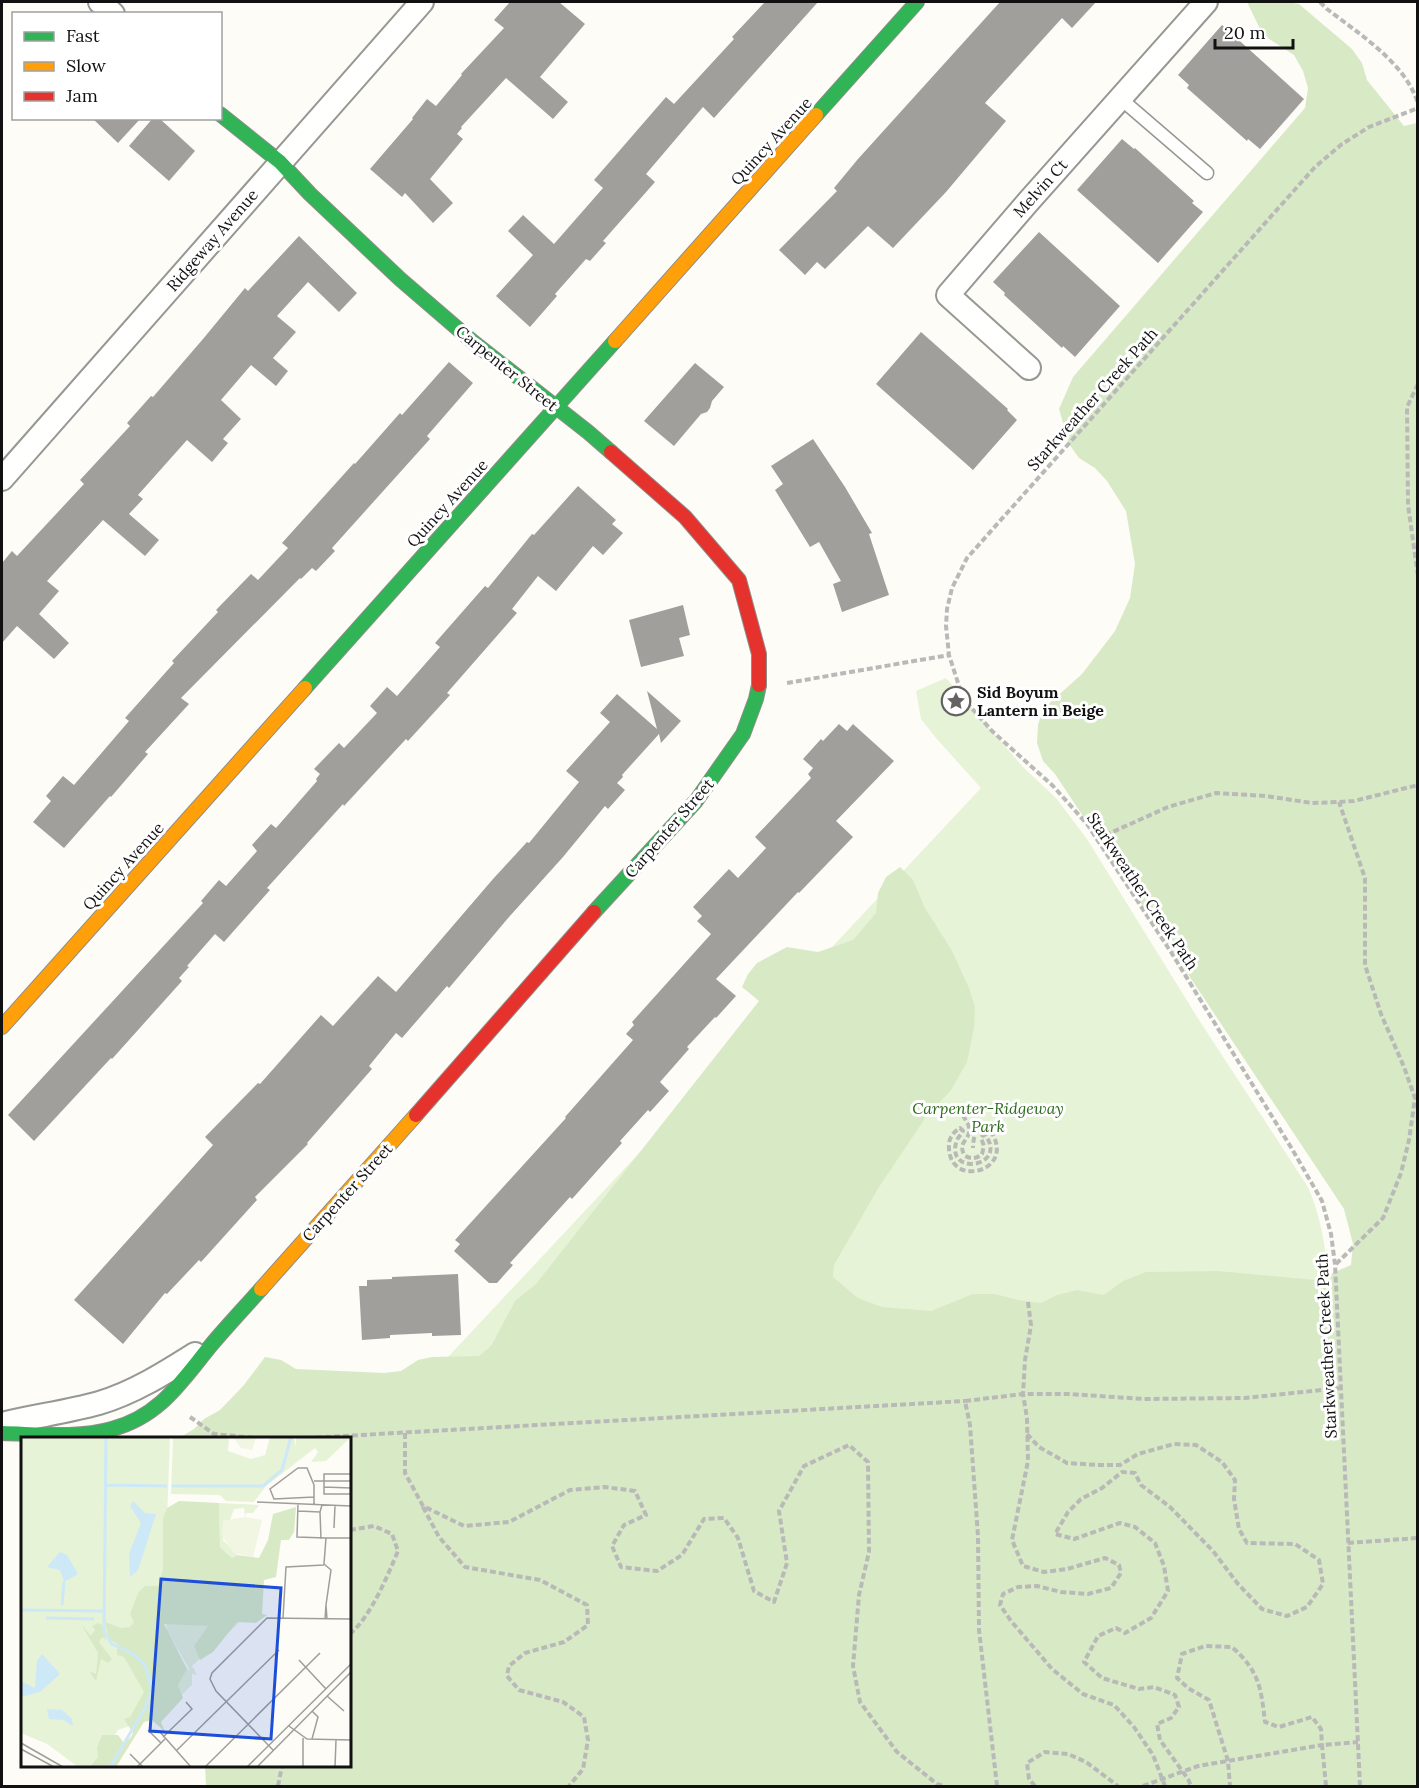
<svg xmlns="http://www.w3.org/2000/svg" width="1419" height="1788" viewBox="0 0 1419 1788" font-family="Lora,serif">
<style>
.green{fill:#e7f3d7}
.forest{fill:#d8eac5}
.building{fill:#a19f9c}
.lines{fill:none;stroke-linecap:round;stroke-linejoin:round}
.lane-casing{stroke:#979795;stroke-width:15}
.street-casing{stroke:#979795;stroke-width:26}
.fast-casing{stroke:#8e8d8b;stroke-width:16}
.slow-casing{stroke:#8e8d8b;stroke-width:16}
.jam-casing{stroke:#8e8d8b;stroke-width:16}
.path{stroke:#b9b9b8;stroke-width:4;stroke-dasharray:6 3;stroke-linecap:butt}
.lane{stroke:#fffffe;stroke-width:12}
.street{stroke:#fffffe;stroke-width:22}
.fast{stroke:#30b455;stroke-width:14}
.slow{stroke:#ff9f0a;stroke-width:14}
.jam{stroke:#e5322d;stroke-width:14}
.labels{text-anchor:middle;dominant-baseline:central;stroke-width:6;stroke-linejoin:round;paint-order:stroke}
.street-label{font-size:16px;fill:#111;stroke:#fff}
.poi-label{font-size:16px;font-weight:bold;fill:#111;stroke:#fff;text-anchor:start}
.park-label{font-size:16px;font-style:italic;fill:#2f6b1f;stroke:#fff}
.inset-river{fill:none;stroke:#cde8f7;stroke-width:3}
.inset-road{fill:none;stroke:#9f9e9b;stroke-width:1.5}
.view{fill:#1d4ed8;fill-opacity:0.15;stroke:#1d4ed8;stroke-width:3}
.inset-edge{fill:none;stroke:#111;stroke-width:3}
</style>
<rect width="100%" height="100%" fill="#fdfcf7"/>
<!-- green -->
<path class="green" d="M946 678 1023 767 1056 798 1087 839 1199 1020 1308 1187C1322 1219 1326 1251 1329 1285L419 1388 981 788 936 738 921 719 916 691Z"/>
<!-- forest -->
<path class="forest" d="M1247 2H1287L1299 4 1352 49 1362 63 1367 80 1404 126 1417 123V1786H206L205 1766H350V1438H179L194 1429 204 1419 220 1410 244 1385 265 1357 281 1360 296 1369 384 1373 401 1371 418 1360 432 1357 479 1356 491 1346 515 1301 536 1284 759 1001 742 987 748 974 757 963 787 947 818 952 853 940 876 913 878 893 886 877 900 867 913 880 925 908 951 949 969 988 975 1007 974 1028 967 1062 951 1090 926 1117 879 1187 834 1265 833 1277 858 1298 882 1307 931 1311 973 1294H995L1018 1300 1041 1303 1057 1295 1077 1290 1104 1295 1123 1281 1146 1272 1218 1271 1316 1280 1351 1265 1353 1244 1344 1209 1055 774 1043 761 1037 743 1038 725 1043 709 1082 674 1115 631 1130 598 1135 564 1126 511 1107 481 1095 468 1079 458 1069 444 1059 409 1073 377 1305 108 1308 88 1303 71 1294 55 1263 35Z"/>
<!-- building -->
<g class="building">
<path d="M510 2H559L585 24 540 77 568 102 553 119 506 78 461 127 462 128 457 134 463 139 430 179 453 203 433 223 405 193 402 197 370 169 413 119 412 118 427 99 436 106 462 75 461 74 504 28 494 20Z"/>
<path d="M765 2H818L714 118 703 107 646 174 655 182 603 241 606 243 590 261 586 259 555 294 557 296 530 327 496 296 533 255 508 231 523 215 554 244 603 188 594 180 666 97 674 104 734 39 732 37Z"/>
<path d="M1000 2H1096L1072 28 1062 18 985 103 1006 121 946 192 893 248 868 226 825 269 817 262 805 275 779 250 837 191 834 188 858 159Z"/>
<path d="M1222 25 1304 99 1260 149 1248 139 1247 141 1187 88 1189 85 1178 75Z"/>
<path d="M92 118H141L118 143Z"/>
<path d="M153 118H159L195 151 169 181 129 146Z"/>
<path d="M1122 139 1134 149 1135 148 1194 201 1192 203 1203 212 1158 263 1077 190Z"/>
<path d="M1039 232 1120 306 1075 357 1063 346 1062 348 1004 295 1005 293 993 282Z"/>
<path d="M299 236 357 293 339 312 308 282 277 316 296 332 273 358 288 371 276 386 251 365 221 400 241 419 223 439 228 443 212 462 187 440 138 495 143 499 129 514 159 540 145 556 103 520 47 581 59 591 39 614 69 643 54 659 17 626 2 643V563L12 551 17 556 84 484 80 480 130 426 127 423 151 396 153 397 203 339 245 288 248 291Z"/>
<path d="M921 332 1008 409 1007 410 1017 420 973 470 876 384Z"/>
<path d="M449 362 473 383 427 436 430 439 332 548 335 551 316 571 312 568 301 579 300 578 181 698 189 704 145 752 148 754 111 797 110 796 64 848 33 822 51 801 46 796 63 776 74 785 129 721 125 718 174 663 172 661 218 612 216 610 251 574 258 580 288 548 282 543 354 463 355 464 400 413 402 415Z"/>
<path d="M695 363 724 387 712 401 710 408 707 412 701 414 674 446 644 421Z"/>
<path d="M813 439 845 487 872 533 869 534 889 595 842 612 833 584 841 581 819 542 810 547 775 490 783 484 771 466Z"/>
<path d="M578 486 616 520 612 524 623 533 603 555 593 546 556 591 538 576 512 609 517 613 447 693 450 695 408 741 406 739 344 806 343 804 267 888 270 890 224 942 215 934 187 966 189 967 179 978 182 981 112 1059 111 1058 34 1141 8 1115 203 903 201 901 219 880 226 886 257 851 252 845 271 824 276 828 317 781 316 779 320 774 314 769 339 743 344 748 377 713 370 706 387 687 397 696 440 647 435 643 485 586 488 588 532 534 534 535Z"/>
<path d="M683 605 690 635 679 638 684 656 641 667 629 620Z"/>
<path d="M647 691 681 721 661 743 659 734 622 775 623 777 617 783 625 790 608 809 605 806 563 857 509 917 449 988 447 986 402 1038 396 1033 369 1066 372 1069 307 1143 308 1144 255 1197 257 1200 201 1262 199 1260 167 1294 165 1293 123 1344 74 1300 213 1145 205 1137 258 1083 260 1084 321 1015 333 1026 378 976 396 992 493 879 527 842 529 843 579 782 566 771 610 722 600 713 617 694 657 729Z"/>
<path d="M839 724 847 731 853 724 894 761 836 821 853 837 799 893 798 892 716 979 736 996 716 1018 715 1017 687 1047 689 1049 660 1082 669 1091 650 1112 648 1110 620 1141 622 1143 572 1199 570 1197 510 1263 513 1265 497 1283H489L454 1251 460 1244 455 1240 566 1118 565 1117 633 1040 626 1034 634 1025 632 1022 711 934 697 921 702 916 693 907 729 869 738 878 766 848 755 837 811 778 808 774 813 768 803 759 821 739 823 741Z"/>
<path d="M458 1274 461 1335 432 1336V1333L390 1335V1338L362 1340 359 1286H367V1280L392 1279V1277Z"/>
</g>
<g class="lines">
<!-- lane casing -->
<g class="lane-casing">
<path id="lane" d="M1121 99 1207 173"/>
</g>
<!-- street casing -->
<g class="street-casing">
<g id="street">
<path d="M100 2 113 14"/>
<path d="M1029 368 948 295 1028 202 1206 2"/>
<path d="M2 479 422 2"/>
<path d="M2 1424C34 1416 67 1412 99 1403 133 1393 165 1373 195 1354"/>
</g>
</g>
<!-- fast casing -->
<g class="fast-casing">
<g id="fast">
<path d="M220 114 280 162 310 194 400 279 472 341 588 432 611 452"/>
<path d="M816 115 917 2"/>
<path d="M305 688 615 341"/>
<path d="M594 912 696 801 743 734 756 699 759 685"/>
<path d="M2 1433C38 1434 77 1439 112 1429 161 1416 182 1380 212 1344 228 1325 245 1307 261 1289"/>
</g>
</g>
<!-- slow casing -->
<g class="slow-casing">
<g id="slow">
<path d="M615 341 816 115"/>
<path d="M2 1027 305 688"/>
<path d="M261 1289 416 1115"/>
</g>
</g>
<!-- jam casing -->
<g class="jam-casing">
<g id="jam">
<path d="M611 452 685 517 739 580 759 654V685"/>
<path d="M416 1115 594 912"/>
</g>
</g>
<!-- path -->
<g class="path">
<path d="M1320 2 1327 9C1358 33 1407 64 1418 104"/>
<path d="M1418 384 1407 407 1408 505 1418 576"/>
<path d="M787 683 949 655"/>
<path d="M1097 839 1168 807 1216 793 1266 796 1312 803 1339 802 1354 801 1418 785"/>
<path d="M963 1115C964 1119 969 1123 969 1128 971 1141 956 1141 965 1156 971 1159 977 1159 982 1154L984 1146 981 1138 983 1135H985C1009 1166 947 1177 956 1143 957 1138 961 1135 963 1131L960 1128C953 1132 948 1139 949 1148 950 1190 1020 1170 989 1129 976 1126 973 1137 973 1148"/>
<path d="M1336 1264 1383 1218 1401 1173 1409 1140 1415 1098 1404 1067 1381 1014 1365 965V878L1339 802"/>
<path d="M1028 1302 1031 1325 1025 1360 1023 1394 1027 1418 1028 1461 1012 1540 1023 1566 1044 1572 1067 1569 1105 1558 1119 1565 1121 1573 1111 1588 1088 1594 1061 1592 1037 1586 1018 1587 1003 1594 1000 1605 1011 1621 1052 1669 1083 1694 1114 1705 1134 1727 1153 1755 1165 1786"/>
<path d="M190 1417 214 1434 255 1438"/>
<path d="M405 1433V1473L423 1506 464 1526 509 1522 570 1490 605 1487 635 1491 646 1515 624 1525 612 1546 621 1567 657 1571 682 1555 704 1519 724 1518 738 1538 754 1591 774 1602 787 1563 779 1511 804 1466 849 1445 868 1462 869 1552 859 1595 853 1666 860 1702 897 1752 937 1784 944 1786"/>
<path d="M1027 1434 1039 1447 1067 1463 1098 1465H1120L1138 1454 1174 1444 1196 1445 1222 1462 1235 1480 1234 1499 1239 1529 1247 1543 1295 1544 1319 1560 1323 1584 1307 1607 1287 1616 1262 1609 1238 1584 1213 1551 1170 1507 1141 1485 1135 1473 1122 1472 1102 1488 1081 1499 1068 1512 1055 1534 1074 1539 1120 1523 1135 1527 1155 1543 1164 1566 1168 1591 1151 1618 1125 1633 1116 1628 1098 1636 1084 1662 1102 1678 1139 1689 1154 1687 1175 1695 1179 1707 1171 1718 1157 1724 1160 1740 1188 1779 1191 1786"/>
<path d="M307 1438 965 1401"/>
<path d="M423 1507 439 1537 465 1567 540 1580 587 1605 588 1625 564 1642 525 1653 509 1666 507 1676 519 1690 563 1702 584 1717 588 1740 583 1769 569 1786"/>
<path d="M350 1530 374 1526 392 1534 398 1551C387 1577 371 1616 350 1634"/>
<path d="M1348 1543 1418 1538"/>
<path d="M278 1786 282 1766"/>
<path d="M997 1786 979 1630 978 1536 970 1425 965 1401 1023 1394H1069L1144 1399 1245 1398 1341 1388"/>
<path d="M1035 1786 1029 1779 1027 1763 1045 1752 1068 1754 1086 1762 1118 1786"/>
<path d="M1143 1786 1198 1766 1322 1745 1321 1729 1312 1717 1279 1727 1265 1722C1261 1687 1259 1671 1232 1647L1205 1646 1182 1654 1177 1678 1188 1688 1209 1700 1228 1761 1230 1786"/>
<path d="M1326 1786 1322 1745 1358 1742"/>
<path d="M1360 1786 1335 1264 1331 1234 1322 1201 1292 1149 1171 952 1087 824 1053 786 992 731 968 704 960 689 949 655 946 626 947 609 952 588 967 558 1315 167 1342 144 1369 127 1418 108"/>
</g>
<!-- lane -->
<use href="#lane" class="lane"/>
<!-- street -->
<use href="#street" class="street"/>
<!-- fast -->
<use href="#fast" class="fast"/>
<!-- slow -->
<use href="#slow" class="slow"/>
<!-- jam -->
<use href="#jam" class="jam"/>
</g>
<!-- icons -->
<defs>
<g id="sight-ring" transform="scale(1.5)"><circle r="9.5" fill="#fff" stroke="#646362" stroke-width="1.5"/><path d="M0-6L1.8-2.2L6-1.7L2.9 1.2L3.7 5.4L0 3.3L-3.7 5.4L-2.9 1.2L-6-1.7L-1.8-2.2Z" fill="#646362"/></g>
</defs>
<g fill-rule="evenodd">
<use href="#sight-ring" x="956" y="701"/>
</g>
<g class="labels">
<!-- street labels -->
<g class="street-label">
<text transform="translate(771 141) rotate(-48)">Quincy Avenue</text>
<text transform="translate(1040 188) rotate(-48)">Melvin Ct</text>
<text transform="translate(212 240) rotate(-49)">Ridgeway Avenue</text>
<text transform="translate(507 368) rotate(39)">Carpenter Street</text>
<text transform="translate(1092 399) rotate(-48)">Starkweather Creek Path</text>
<text transform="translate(447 503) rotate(-48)">Quincy Avenue</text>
<text transform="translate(669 828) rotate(-49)">Carpenter Street</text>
<text transform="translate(123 866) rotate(-48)">Quincy Avenue</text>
<text transform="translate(1143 891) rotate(56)">Starkweather Creek Path</text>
<text transform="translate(347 1192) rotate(-48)">Carpenter Street</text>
<text transform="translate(1326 1346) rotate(-93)">Starkweather Creek Path</text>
</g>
<!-- poi labels -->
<g class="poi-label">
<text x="977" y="692">Sid Boyum<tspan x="977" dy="18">Lantern in Beige</tspan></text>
</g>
<!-- park labels -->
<g class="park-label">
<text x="988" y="1108">Carpenter-Ridgeway<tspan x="988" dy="18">Park</tspan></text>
</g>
</g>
<!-- overview -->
<g transform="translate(21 1437)">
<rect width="330" height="330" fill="#fdfcf7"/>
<path d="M0 0H149L142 194 163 228 170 235 146 194 145 182H222L171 229 176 238 171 237V248L140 278 97 293 80 322 70 330 56 329 26 307 0 296ZM152 0H208L207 14 230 22 244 18 249 0H273L275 10V0H330L305 24 290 25 297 15 294 11 245 49 233 65 205 64 199 58 150 57ZM198 66 238 68 232 76H225L224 80 223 71 213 72 209 83 202 84V103L216 118 211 121 199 110Z" fill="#e7f3d7"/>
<path d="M158 64 198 66 199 110 211 121 216 118 238 121 247 103 252 77 275 70 273 95 268 103H260L255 140 243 143 241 177 246 178 235 186 216 185 192 215 179 223 173 209 187 189 143 187 166 232 157 248 162 261 140 285 144 295 131 283 123 285 95 330H69L77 320 76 310 81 298H97L103 306 110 300 112 296 103 282 109 280 123 255 103 220 96 218V207L88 202 84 185 100 191 109 190 113 185 109 177 117 156 124 149H137L142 133V82L146 71ZM77 186 81 188 85 203 81 200 78 205 91 222 87 226 80 222 75 244 68 234 75 237 77 216 60 187 70 199 74 193 71 189Z" fill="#d8eac5"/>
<path d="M212 0H235L231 13 220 11ZM224 80 241 83 232 120 213 116 201 99 202 84Z" fill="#f0f6e1"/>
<path d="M112 64 124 76 135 77 117 133 109 140 108 117 120 86 109 69ZM39 115 46 118 57 137 43 145 39 133 26 130ZM21 217 39 237 19 255 0 260V244L14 251 16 224ZM26 272 41 273 51 282 52 289 43 283 28 282Z" fill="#cde8f7"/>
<path class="inset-river" d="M85 0 83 194 91 207 112 217 124 228 131 252 124 271 89 330M85 48 146 49M151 49H242L261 33 270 0M41 168 43 145M0 173 83 174M25 181 73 182"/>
<path class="inset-road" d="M330 37H303V57H330M293 44H330M303 50 330 51M236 65 330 69M277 67 276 100 305 101M293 68V48L286 31H277L249 52 253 62 293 60M277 74 299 75 301 68M299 75 300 102M313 91 314 69M305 168 310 133 303 127 305 101H330M262 181 265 130 303 128M304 182 305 168 306 182M278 223 305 252M306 259 323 274M291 274 297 280 291 302M268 289 286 302 330 303M127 293 140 306M139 295 170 330M142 300 171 272 165 265M0 306 42 330M0 312 33 330M252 313 195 254 189 242 191 236 246 181 330 182M155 314 258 213M109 317 122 330M116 330 144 302M184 330 299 216M226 330 330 227M236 330 330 235M282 330V301M314 330 315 303"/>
<path class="view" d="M140 142 260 151 250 302 129 294Z"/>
<rect width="330" height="330" class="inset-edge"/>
</g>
<!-- border -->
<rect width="1419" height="1788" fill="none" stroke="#111111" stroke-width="6"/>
<!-- legend -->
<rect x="12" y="12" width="210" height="108" fill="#ffffff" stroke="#a0a0a0" stroke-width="1.5"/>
<rect x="24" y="32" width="30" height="9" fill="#30b455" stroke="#a0a0a0" stroke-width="1.5"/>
<text x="66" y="42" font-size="18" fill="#111111">Fast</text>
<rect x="24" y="62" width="30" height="9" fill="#ff9f0a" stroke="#a0a0a0" stroke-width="1.5"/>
<text x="66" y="72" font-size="18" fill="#111111">Slow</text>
<rect x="24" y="92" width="30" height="9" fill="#e5322d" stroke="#a0a0a0" stroke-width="1.5"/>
<text x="66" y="102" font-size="18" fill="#111111">Jam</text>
<!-- scale -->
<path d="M1215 39v9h78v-9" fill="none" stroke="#111111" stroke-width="3"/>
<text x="1224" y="39" font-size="18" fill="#111111" stroke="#ffffff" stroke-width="4.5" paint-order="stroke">20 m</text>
</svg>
